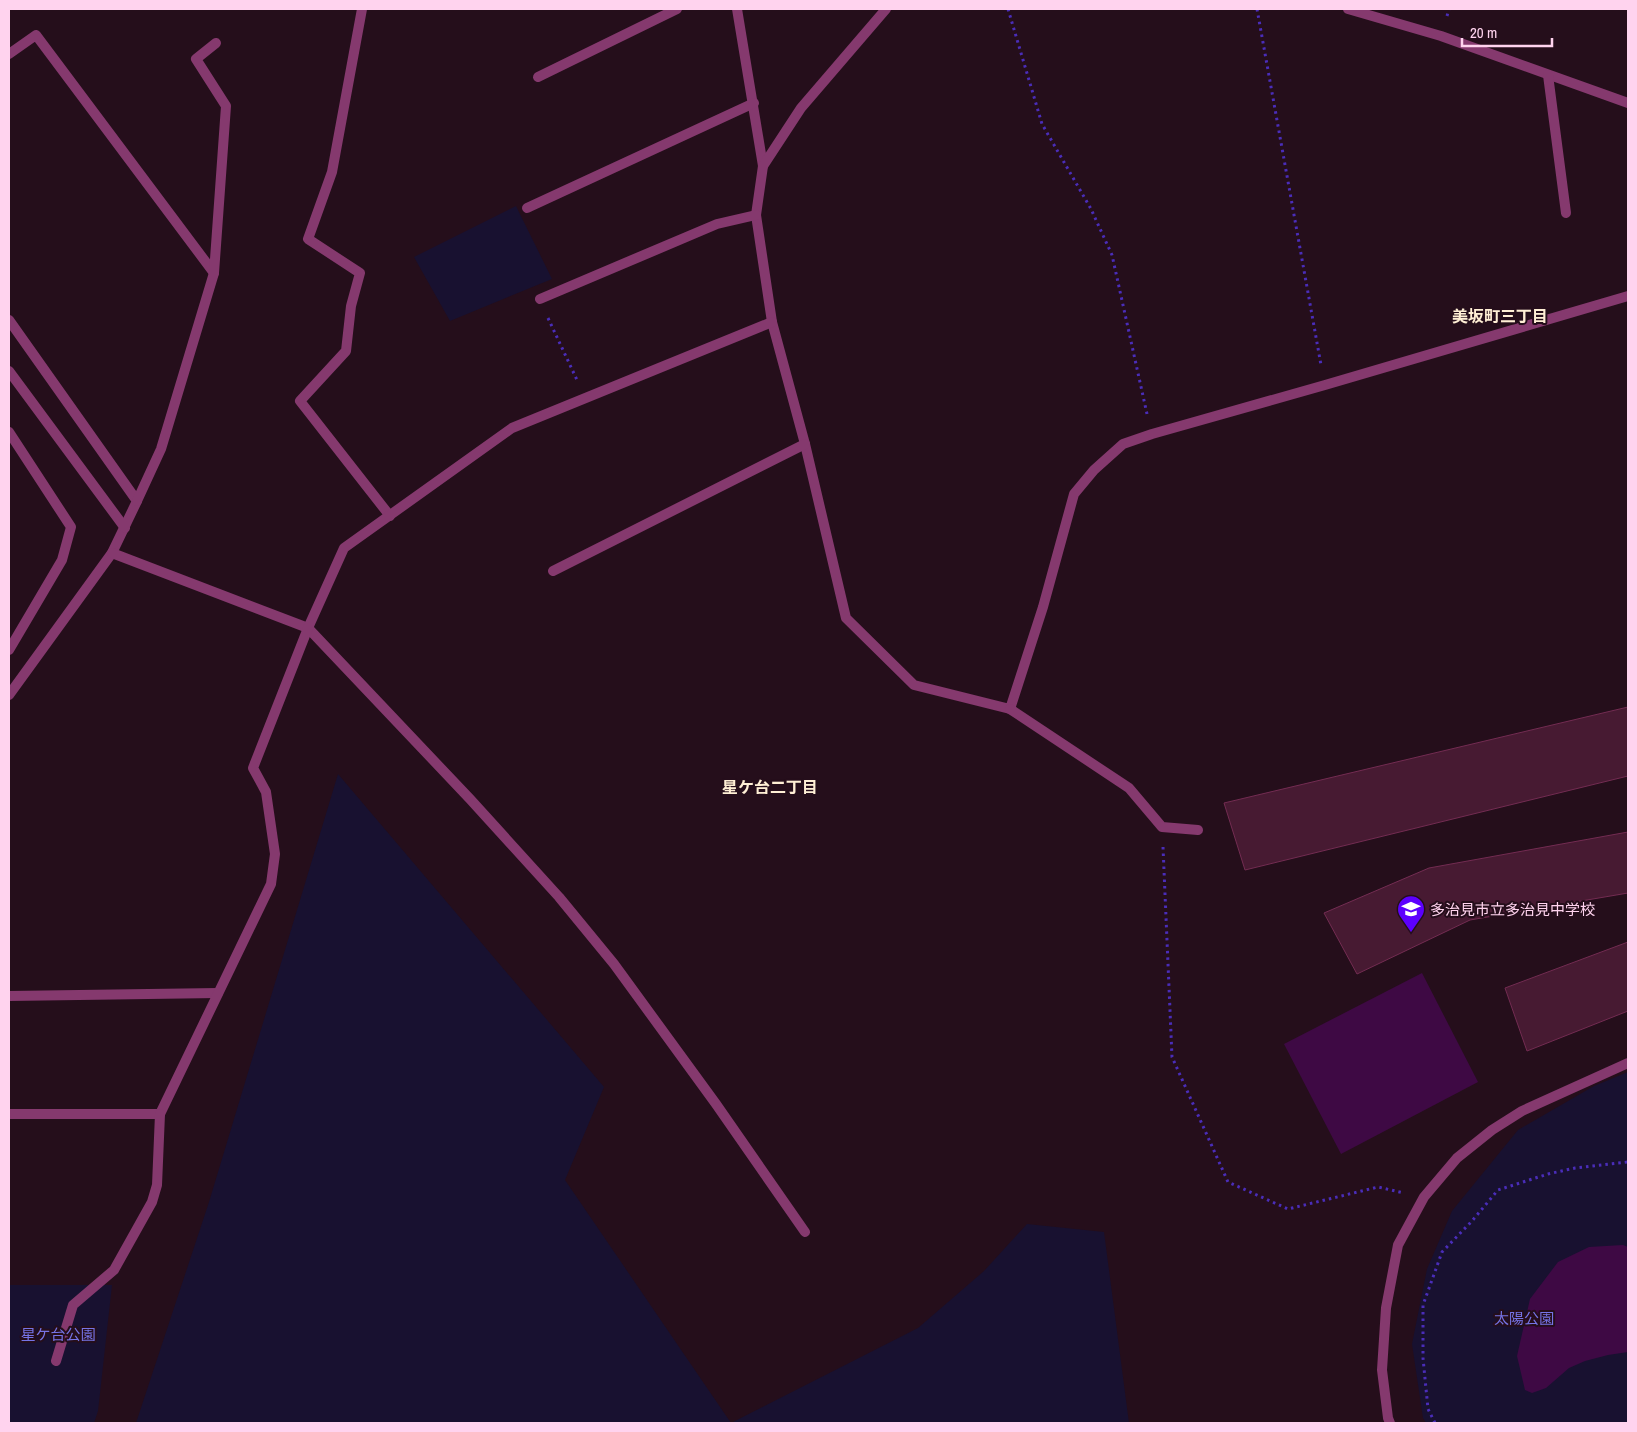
<svg xmlns="http://www.w3.org/2000/svg" width="1637" height="1432" viewBox="0 0 1637 1432" font-family="'Archivo Narrow','Noto Sans JP',sans-serif">
<style>
.green{fill:#181130}
.water{fill:#3e0944}
.building{fill:#471a32;stroke:#732c52}
.lines{fill:none;stroke-linecap:round;stroke-linejoin:round}
.path{stroke:#4a2db9;stroke-width:3;stroke-dasharray:2.5 4;stroke-linecap:butt}
.minor{stroke:#85396e;stroke-width:10}
.tertiary{stroke:#85396e;stroke-width:10}
.labels{text-anchor:middle;dominant-baseline:central;stroke-width:4;stroke-linejoin:round;paint-order:stroke}
.poi-label{font-size:15px;fill:#ffd3ee;stroke:#250e1b;text-anchor:start}
.park-label{font-size:15px;fill:#7674e6;stroke:#250e1b}
.neighbourhood-label{font-size:16px;font-weight:bold;fill:#ffefd5;stroke:#250e1b}
</style>
<rect width="100%" height="100%" fill="#250e1b"/>
<!-- green -->
<g class="green">
<path d="M516 206 552 279 450 321 414 257Z"/>
<path d="M338 774 604 1087 565 1180 731 1423 918 1328 984 1271 1027 1224 1104 1232 1129 1423H136L209 1202Z"/>
<path d="M1628 1072V1423H1426L1423 1418 1412 1344 1427 1269 1452 1211 1518 1130 1594 1086Z"/>
<path d="M9 1285H112L98 1411 94 1423H9Z"/>
</g>
<!-- water -->
<g class="water">
<path d="M1422 973 1478 1082 1341 1154 1284 1044Z"/>
<path d="M1623 1245 1628 1247V1352L1608 1355 1585 1361 1569 1368 1546 1388 1532 1393 1525 1390 1517 1356 1530 1299 1558 1262 1589 1247Z"/>
</g>
<!-- building -->
<g class="building">
<path d="M1628 707V776L1245 870 1224 803Z"/>
<path d="M1628 832V893L1470 920 1357 974 1324 913 1429 868Z"/>
<path d="M1628 942V1011L1527 1051 1505 988Z"/>
</g>
<g class="lines">
<!-- path -->
<g class="path">
<path d="M1008 9 1042 124 1091 209 1112 255 1147 414"/>
<path d="M1257 9 1321 365"/>
<path d="M1447 16 1449 9"/>
<path d="M548 318 577 380"/>
<path d="M1163 847 1172 1057 1228 1182 1288 1209 1378 1187 1404 1193"/>
<path d="M1435 1423 1428 1409 1423 1358V1305L1442 1252 1472 1221 1498 1190 1548 1174 1575 1168 1628 1162"/>
</g>
<!-- minor -->
<g class="minor">
<path d="M362 9 332 172 308 239 360 273 351 306 346 351 300 401 390 516"/>
<path d="M737 9 763 166"/>
<path d="M886 9 801 108 763 166 756 215 772 322 805 444 846 618 914 685 1010 709 1043 607 1074 494 1094 470 1123 444 1152 434 1325 385 1628 296"/>
<path d="M1348 9 1441 36 1628 103"/>
<path d="M9 54 36 35 214 273"/>
<path d="M1548 75 1566 213"/>
<path d="M538 77 677 9"/>
<path d="M527 208 754 103"/>
<path d="M540 299 717 224 756 215"/>
<path d="M9 320 137 501 112 553 9 695"/>
<path d="M9 371 125 528"/>
<path d="M9 432 71 527 62 560 9 650"/>
<path d="M137 501 161 449 214 273 226 106 196 59 216 43"/>
<path d="M112 553 308 628 470 799 559 897 614 964 716 1104 805 1232"/>
<path d="M553 571 805 444"/>
<path d="M1010 709 1129 788 1162 827 1198 830"/>
<path d="M9 996 218 993"/>
<path d="M9 1114H160L271 884 275 854 266 792 253 768 308 628 344 548 512 428 772 322"/>
<path d="M56 1361 73 1305 114 1270 152 1202 157 1185 160 1114"/>
</g>
<!-- tertiary -->
<path class="tertiary" d="M1390 1423 1388 1418 1382 1370 1386 1308 1398 1245 1424 1197 1457 1158 1492 1130 1522 1111 1628 1063"/>
</g>
<!-- icons -->
<defs>
<g id="school-pin" transform="scale(1.4375)"><path d="M0 17L-7.5 6A9.5 9.5 0 1 1 7.5 6Z" fill="#5d00fe" stroke="#250e1b"/><path d="M0-5L7-2L0 1L-7-2ZM-4 1L0 2.5L4 1V4Q0 6-4 4Z" fill="#fff"/></g>
</defs>
<g fill-rule="evenodd">
<use href="#school-pin" x="1411" y="909"/>
</g>
<g class="labels">
<!-- poi labels -->
<g class="poi-label">
<text x="1430" y="909">多治見市立多治見中学校</text>
</g>
<!-- park labels -->
<g class="park-label">
<text x="1524" y="1318">太陽公園</text>
<text x="58" y="1334">星ケ台公園</text>
</g>
<!-- neighbourhood labels -->
<g class="neighbourhood-label">
<text x="1500" y="316">美坂町三丁目</text>
<text x="770" y="787">星ケ台二丁目</text>
</g>
</g>
<!-- border -->
<rect width="1637" height="1432" fill="none" stroke="#ffd3ee" stroke-width="20"/>
<!-- scale -->
<path d="M1462 38v8h90v-8" fill="none" stroke="#ffd3ee" stroke-width="2.5"/>
<text x="1470" y="38" font-size="15" fill="#ffd3ee" stroke="#250e1b" stroke-width="4" paint-order="stroke">20 m</text>
</svg>
